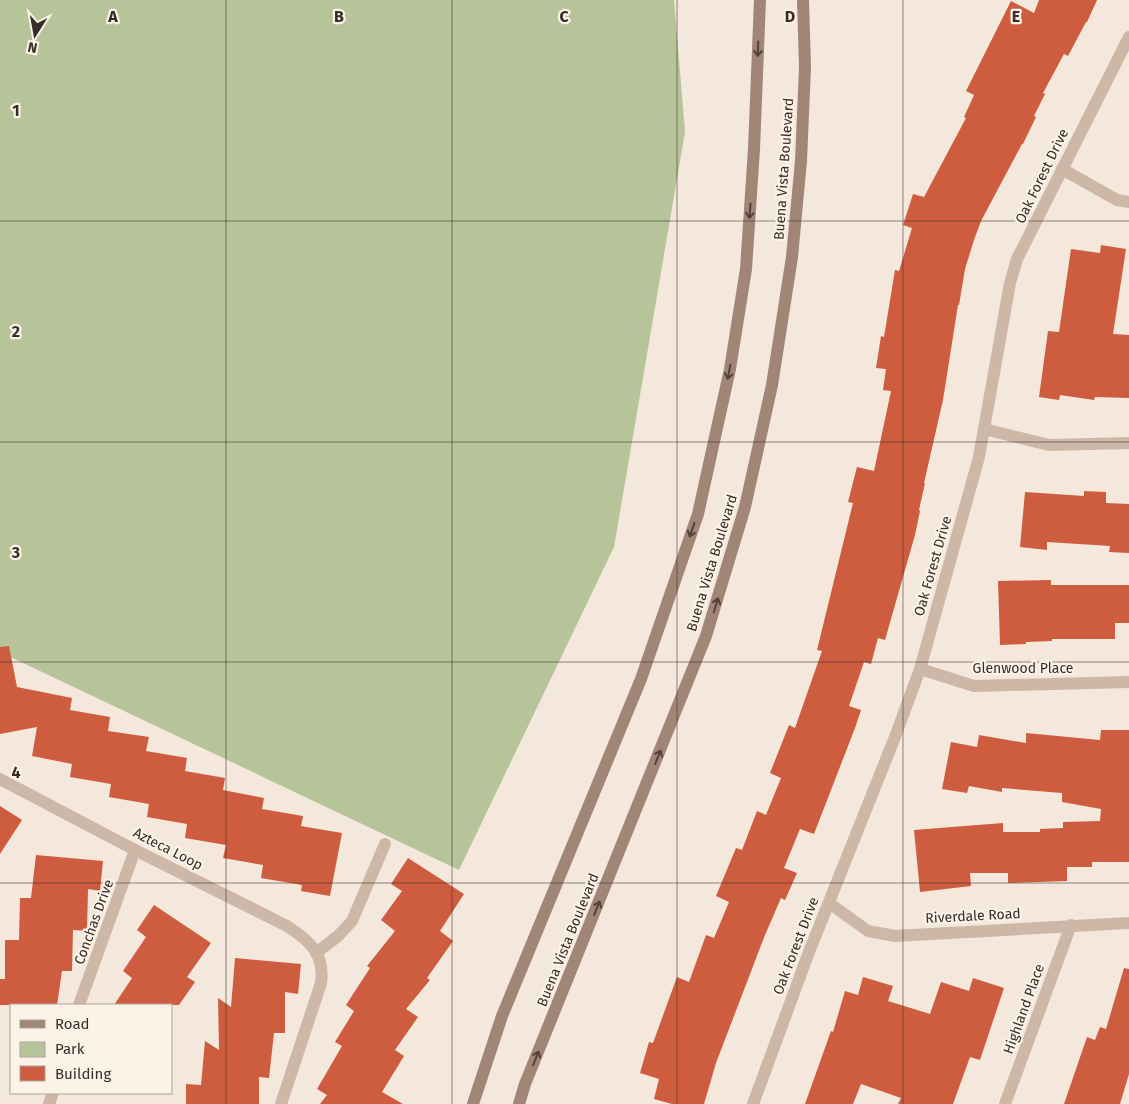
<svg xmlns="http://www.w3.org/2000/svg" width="1129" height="1104" viewBox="0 0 1129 1104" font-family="'Fira Sans',sans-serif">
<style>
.green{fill:#b7c49a}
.building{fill:#ce5d3f}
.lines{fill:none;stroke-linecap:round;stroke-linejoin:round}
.street{stroke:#cdb7a6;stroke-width:12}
.secondary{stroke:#a18577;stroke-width:12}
.oneway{stroke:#52423b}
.grid{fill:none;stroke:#382c27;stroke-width:1;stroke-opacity:0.55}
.labels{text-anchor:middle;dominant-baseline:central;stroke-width:4.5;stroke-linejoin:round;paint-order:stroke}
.street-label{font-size:14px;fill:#382c27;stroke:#fbf2e8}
.grid-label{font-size:16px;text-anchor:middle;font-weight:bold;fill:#382c27;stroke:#fbf2e8;stroke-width:4.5;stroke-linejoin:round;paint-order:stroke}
</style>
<rect width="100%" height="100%" fill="#f4e7db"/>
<!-- green -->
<path class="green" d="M0 0H674L685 132 614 547 459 870 0 652Z"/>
<!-- building -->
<g class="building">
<path d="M1039 0H1097L1087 22H1086L1068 56 1064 54 1043 93 1045 94 1034 116 1036 117 1023 144H1022L981 221 974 240 965 269 959 305H958L943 400 924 483H925L919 510 920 511 915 535 885 640 878 638 871 664 864 662 849 706 861 710 855 728 814 834 800 829 784 868 797 873 785 900 781 898 765 935 716 1063 704 1104H672L654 1099 659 1079 640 1073 649 1042 653 1043 677 977 689 982 706 935 714 938 729 902 716 896 736 848 742 850 757 811 766 815 781 778 770 773 789 725 795 728 822 651 817 650 853 503 848 502 857 467 874 471 891 391 883 390 886 369 876 368 881 336 884 337 895 270 899 271 912 228 903 225 913 194 924 197 966 118 964 117 974 95 966 91 1011 1 1034 13Z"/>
<path d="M1101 245 1126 249 1113 334 1129 335V398L1095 397 1094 400 1060 395 1059 400 1039 397 1048 331 1059 332 1071 249 1100 253Z"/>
<path d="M1084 491 1106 492V503L1129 504V553L1109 552 1110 546 1047 542V550L1020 547 1025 492 1084 496Z"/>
<path d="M1051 580V585H1129V623H1115V639H1052V641L1026 642V644L1000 645 998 581Z"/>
<path d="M9 646 17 687 72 698 70 710 110 717 108 731 149 737 146 751 187 758 185 771 225 778 223 790 264 798 262 809 303 816 301 826 342 833 330 896 301 891 302 885 261 878 263 865 223 858 226 845 185 838 187 824 147 817 149 804 109 797 111 784 70 777 72 764 32 756 37 727 0 734V647Z"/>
<path d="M1101 730H1129V862H1092V867H1067V881L1008 883V873H970L971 886 920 892 914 830 1003 823V832H1040V829L1063 828V822L1100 821 1101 809 1062 802V793L1002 788V792L969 786 967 793 942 789 951 742 977 747 979 735 1026 743V733L1100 740Z"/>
<path d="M0 806 22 820 0 854Z"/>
<path d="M36 855 103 861 100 891 88 889 87 931 73 930 72 971H62L57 1005H0V979H5V940H19L20 898H31Z"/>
<path d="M408 858 464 894 440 931 453 941 427 978 430 980 406 1009 418 1017 395 1050 404 1056 382 1092 403 1104H320L327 1095 317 1089 342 1046 335 1042 354 1011 346 1005 370 968 367 966 395 931 381 920 402 891 391 884Z"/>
<path d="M154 905 211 943 187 977 195 982 179 1005H114L132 978 123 971 146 937 137 930Z"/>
<path d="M235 958 301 964 298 994 285 992V1033H274L269 1078 259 1077V1104H186V1084L201 1085 205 1041 219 1050 218 998 231 1007Z"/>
<path d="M1124 968 1129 969V1074L1120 1104H1064L1087 1037 1095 1040 1100 1027 1106 1029Z"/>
<path d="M863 977 893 986 888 1001 930 1014 941 982 969 991 973 978 1004 988 980 1060 970 1057 953 1104H898L901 1098 861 1084 853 1104H805L831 1031 833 1032 845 991 858 995Z"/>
</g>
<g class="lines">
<!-- street -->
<g class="street">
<path d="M1062 169 1117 200 1129 202"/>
<path d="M984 429 1049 445 1129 443"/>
<path d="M920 669 974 686 1129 682"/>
<path d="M0 779 135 850 287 926C310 941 325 954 321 983L281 1104"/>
<path d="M829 903 868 931 895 936 1129 923"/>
<path d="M316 953 338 936 352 921 385 844"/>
<path d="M79 1005 135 850"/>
<path d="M49 1104 53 1093"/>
<path d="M753 1104 809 952 895 737 920 669 979 457 1010 283 1017 259 1129 37"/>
<path d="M1005 1104 1071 925"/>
</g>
<!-- secondary -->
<g class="secondary">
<path d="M473 1104 502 1016 641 679 698 514 730 369 746 269 754 149 760 0"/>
<path d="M519 1104 525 1084 706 636 745 507 772 385 792 257 801 161 805 67 803 0"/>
</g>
</g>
<!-- one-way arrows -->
<defs><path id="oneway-shaft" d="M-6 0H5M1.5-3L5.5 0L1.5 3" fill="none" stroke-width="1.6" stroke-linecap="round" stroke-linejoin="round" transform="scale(1.25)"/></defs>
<g class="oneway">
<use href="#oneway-shaft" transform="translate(758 49) rotate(92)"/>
<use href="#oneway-shaft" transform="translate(750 211) rotate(94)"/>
<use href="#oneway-shaft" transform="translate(729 372) rotate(101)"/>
<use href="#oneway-shaft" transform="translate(692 530) rotate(109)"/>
<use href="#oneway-shaft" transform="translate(716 605) rotate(-73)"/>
<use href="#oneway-shaft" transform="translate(658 757) rotate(-68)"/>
<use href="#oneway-shaft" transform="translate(597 908) rotate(-68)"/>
<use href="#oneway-shaft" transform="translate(536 1058) rotate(-68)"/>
</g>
<!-- grid -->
<path class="grid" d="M226 0V1104M452 0V1104M677 0V1104M903 0V1104M0 221H1129M0 442H1129M0 662H1129M0 883H1129"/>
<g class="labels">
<!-- street labels -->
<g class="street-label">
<text transform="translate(784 169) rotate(-86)">Buena Vista Boulevard</text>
<text transform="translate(1042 176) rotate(-64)">Oak Forest Drive</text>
<text transform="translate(712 563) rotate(-73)">Buena Vista Boulevard</text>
<text transform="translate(933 566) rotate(-74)">Oak Forest Drive</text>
<text x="1023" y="668">Glenwood Place</text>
<text transform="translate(168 849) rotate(27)">Azteca Loop</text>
<text transform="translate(973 916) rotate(-3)">Riverdale Road</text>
<text transform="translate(94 922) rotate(-70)">Conchas Drive</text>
<text transform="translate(568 940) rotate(-68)">Buena Vista Boulevard</text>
<text transform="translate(796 946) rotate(-69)">Oak Forest Drive</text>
<text transform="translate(1024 1009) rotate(-70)">Highland Place</text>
</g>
</g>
<g class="grid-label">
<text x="113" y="22">A</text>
<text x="339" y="22">B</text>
<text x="564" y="22">C</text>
<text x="790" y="22">D</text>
<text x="1016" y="22">E</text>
<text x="16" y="116">1</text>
<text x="16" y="337">2</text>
<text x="16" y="558">3</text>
<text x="16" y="778">4</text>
</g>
<!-- legend -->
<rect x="10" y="1004" width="162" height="90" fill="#fbf2e8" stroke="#ada39b"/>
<rect x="20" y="1020" width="25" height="8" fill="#a18577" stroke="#ada39b"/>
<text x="55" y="1029" font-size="15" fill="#382c27">Road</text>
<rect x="20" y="1042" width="25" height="15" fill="#b7c49a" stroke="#ada39b"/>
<text x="55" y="1054" font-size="15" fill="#382c27">Park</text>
<rect x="20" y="1066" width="25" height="15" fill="#ce5d3f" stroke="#ada39b"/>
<text x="55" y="1079" font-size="15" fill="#382c27">Building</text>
<!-- north arrow -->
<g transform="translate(35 35) rotate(191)" stroke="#fbf2e8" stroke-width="4" paint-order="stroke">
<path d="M0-4L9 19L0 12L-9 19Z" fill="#382c27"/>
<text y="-8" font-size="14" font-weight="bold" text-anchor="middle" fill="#382c27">N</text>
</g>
</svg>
